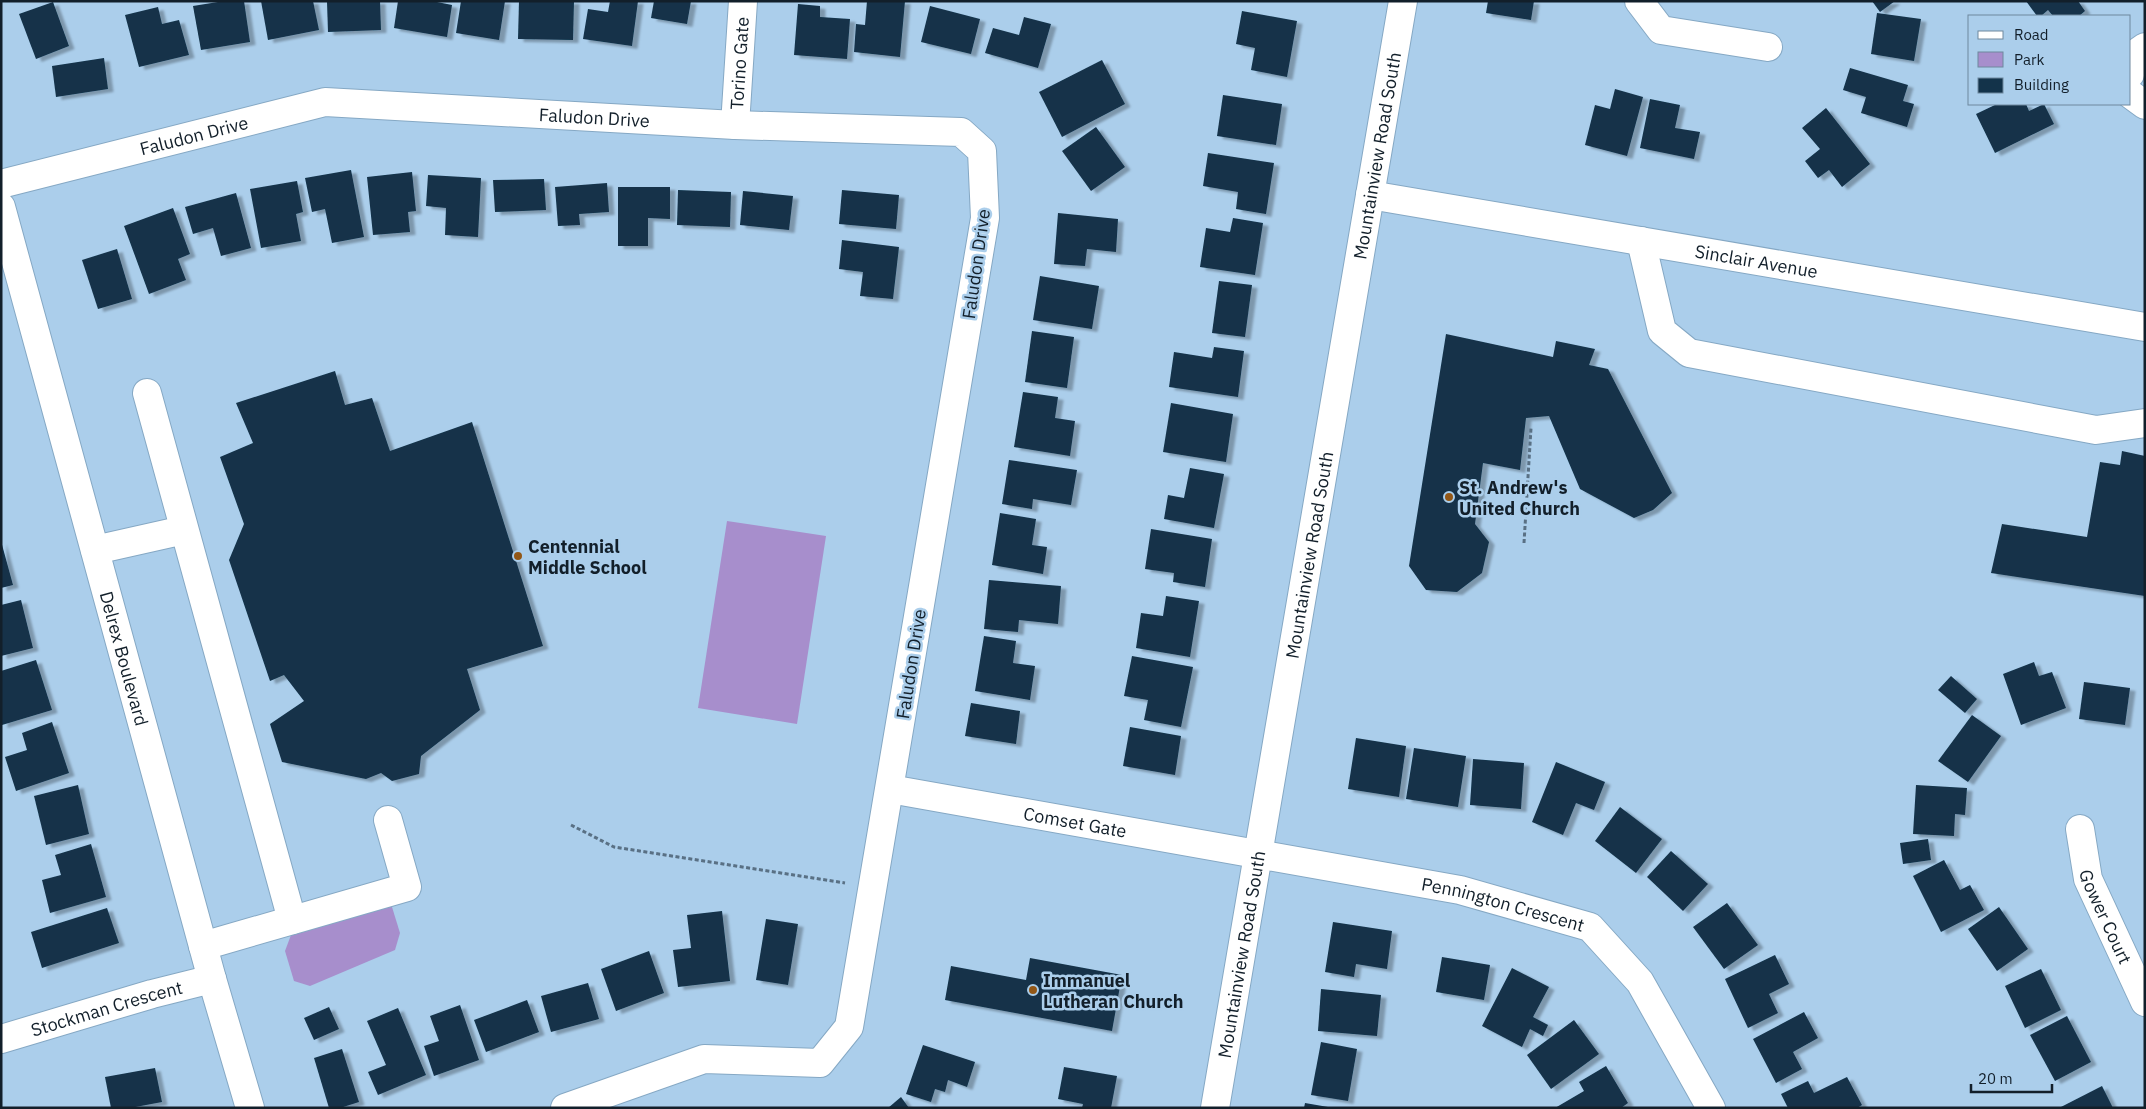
<svg xmlns="http://www.w3.org/2000/svg" width="2146" height="1109" viewBox="0 0 2146 1109" font-family="'IBM Plex Sans',sans-serif">
<style>
.green{fill:#a78ecc}
.building{fill:#13334a;filter:url(#shadow)}
.lines{fill:none;stroke-linecap:round;stroke-linejoin:round}
.minor-casing{stroke:#85a8c4;stroke-width:30}
.major-casing{stroke:#85a8c4;stroke-width:30}
.path{stroke:#597084;stroke-width:3;stroke-dasharray:4 2.5;stroke-linecap:butt}
.minor{stroke:#fff;stroke-width:28}
.major{stroke:#fff;stroke-width:28}
.poi-dot{fill:#925716;stroke:#abceeb;stroke-width:2}
.labels{text-anchor:middle;dominant-baseline:central;stroke-width:5;stroke-linejoin:round;paint-order:stroke}
.street-label{font-size:18px;fill:#121f2a;stroke:#abceeb}
.poi-label{font-size:18px;font-weight:bold;fill:#121f2a;stroke:#abceeb;text-anchor:start}
</style>
<defs>
<filter id="shadow"><feDropShadow dx="5.5" dy="3" stdDeviation="1" flood-color="#0004"/></filter>
</defs>
<rect width="100%" height="100%" fill="#abceeb"/>
<!-- green -->
<g class="green">
<path d="M727 521 826 536 797 724 698 708Z"/>
<path d="M378 905 392 907 400 933 395 950 310 986 294 981 285 951 291 935Z"/>
</g>
<!-- building -->
<g class="building">
<path d="M224 1H244L250 42 201 50 193 6Z"/>
<path d="M261 1H313L319 30 268 40Z"/>
<path d="M380 1 381 30 328 32 327 2Z"/>
<path d="M398 1H432L452 5 447 37 394 28Z"/>
<path d="M461 1H505L499 40 456 33Z"/>
<path d="M519 1H574L573 40 518 39Z"/>
<path d="M610 1H638L632 46 583 39 588 9 608 12Z"/>
<path d="M654 1H691L687 24 651 18Z"/>
<path d="M867 1H905L900 57 854 52 856 24 865 25Z"/>
<path d="M1488 1H1534L1531 20 1486 13Z"/>
<path d="M1872 1H1895L1880 12Z"/>
<path d="M2026 1H2078L2085 11 2079 16H2053L2048 10 2041 16H2037Z"/>
<path d="M53 2 69 46 36 59 19 14Z"/>
<path d="M798 4 820 6V17L850 19 847 59 794 55Z"/>
<path d="M930 6 980 19 971 54 921 42Z"/>
<path d="M158 7 162 24 179 20 189 55 139 67 125 15Z"/>
<path d="M1242 11 1297 21 1287 77 1251 70 1255 48 1236 44Z"/>
<path d="M1877 13 1921 19 1914 61 1871 54Z"/>
<path d="M1024 17 1051 24 1038 68 985 53 993 28 1019 35Z"/>
<path d="M104 58 108 89 56 97 52 66Z"/>
<path d="M1102 60 1125 104 1062 137 1039 92Z"/>
<path d="M1850 68 1908 85 1903 101 1914 104 1907 127 1861 113 1866 97 1843 90Z"/>
<path d="M1615 89 1643 97 1627 156 1585 145 1595 105 1610 109Z"/>
<path d="M1223 95 1282 104 1276 145 1217 136Z"/>
<path d="M1650 99 1680 105 1675 128 1700 132 1694 159 1640 148Z"/>
<path d="M1997 104H2026L2029 111 2044 104 2054 124 1995 153 1976 114Z"/>
<path d="M1826 108 1870 164 1842 187 1829 170 1818 178 1805 161 1820 149 1802 128Z"/>
<path d="M1096 127 1125 167 1091 191 1062 151Z"/>
<path d="M1208 153 1274 163 1266 214 1236 209 1238 192 1203 186Z"/>
<path d="M351 170 364 237 332 243 325 209 312 212 305 178Z"/>
<path d="M412 172 416 211 408 212 410 232 373 235 367 177Z"/>
<path d="M428 175 481 178 478 237 445 235 446 208 426 206Z"/>
<path d="M544 179 546 210 495 212 493 180Z"/>
<path d="M297 181 303 212 296 214 301 241 261 248 250 189Z"/>
<path d="M607 183 609 212 579 214 580 225 558 226 555 187Z"/>
<path d="M618 187H670V219L648 218V246H618Z"/>
<path d="M678 190 731 192 730 227 677 225Z"/>
<path d="M842 190 899 195 896 229 839 224Z"/>
<path d="M743 191 793 196 789 230 740 225Z"/>
<path d="M236 193 251 248 221 256 213 228 193 234 185 207Z"/>
<path d="M173 208 190 254 178 259 186 280 149 294 124 226Z"/>
<path d="M1058 213 1118 219 1116 252 1087 249 1085 266 1054 264Z"/>
<path d="M1233 218 1263 223 1255 275 1200 267 1206 228 1230 232Z"/>
<path d="M842 240 899 247 893 299 860 296 863 272 839 269Z"/>
<path d="M117 249 132 299 98 309 82 260Z"/>
<path d="M1040 276 1099 286 1092 329 1033 320Z"/>
<path d="M1219 281 1252 285 1245 337 1212 333Z"/>
<path d="M1032 331 1074 337 1067 388 1025 382Z"/>
<path d="M1446 334 1553 357 1556 341 1595 349 1589 365 1608 369 1672 493 1653 510 1634 518 1580 489 1549 416 1526 418 1520 470 1483 463 1475 524 1489 542 1482 573 1457 592 1426 590 1409 566Z"/>
<path d="M1214 347 1244 351 1238 397 1169 387 1174 352 1212 358Z"/>
<path d="M335 371 345 405 372 398 390 451 472 422 543 646 467 669 480 710 421 756 419 774 392 781 381 773 366 779 282 762 270 724 304 701 284 675 270 681 229 560 244 524 220 457 253 443 236 403Z"/>
<path d="M1023 392 1058 397 1055 418 1075 421 1070 456 1014 447Z"/>
<path d="M1171 403 1233 414 1226 462 1163 452Z"/>
<path d="M2122 451 2145 456V596L1991 573 2002 524 2087 537 2100 462 2120 465Z"/>
<path d="M1009 460 1077 470 1071 505 1033 499 1032 509 1002 504Z"/>
<path d="M1190 468 1224 474 1214 528 1164 519 1168 495 1184 498Z"/>
<path d="M1000 513 1036 519 1032 545 1047 547 1043 574 992 565Z"/>
<path d="M1151 529 1212 539 1205 587 1173 582 1174 573 1145 569Z"/>
<path d="M1 541 13 585 1 588Z"/>
<path d="M989 580 1061 586 1058 624 1019 620 1018 632 984 629Z"/>
<path d="M1166 596 1199 601 1190 657 1136 648 1141 613 1163 616Z"/>
<path d="M21 600 33 648 1 656V605Z"/>
<path d="M984 636 1016 641 1013 663 1035 666 1030 700 975 691Z"/>
<path d="M1132 656 1193 667 1181 727 1144 720 1148 700 1124 696Z"/>
<path d="M36 660 52 710 2 725 1 671Z"/>
<path d="M2034 662 2039 676 2052 672 2066 708 2021 725 2003 674Z"/>
<path d="M1951 676 1977 699 1965 713 1938 690Z"/>
<path d="M2084 682 2130 688 2125 725 2079 719Z"/>
<path d="M971 703 1020 711 1016 744 965 736Z"/>
<path d="M1972 715 2001 736 1968 782 1938 761Z"/>
<path d="M52 722 69 773 16 791 5 757 27 750 22 733Z"/>
<path d="M1130 727 1181 736 1175 775 1123 766Z"/>
<path d="M1356 738 1406 746 1399 797 1348 789Z"/>
<path d="M1414 748 1466 756 1458 807 1406 799Z"/>
<path d="M1473 759 1524 763 1521 809 1470 805Z"/>
<path d="M1556 762 1605 782 1594 810 1576 803 1563 835 1532 822Z"/>
<path d="M78 785 89 834 46 845 34 796Z"/>
<path d="M1916 785 1967 788 1965 815 1955 814 1954 836 1913 834Z"/>
<path d="M1620 807 1662 839 1636 873 1595 841Z"/>
<path d="M1928 839 1931 860 1903 864 1900 843Z"/>
<path d="M91 844 106 897 50 913 42 880 61 875 55 855Z"/>
<path d="M1671 851 1708 884 1683 911 1647 877Z"/>
<path d="M1944 860 1960 890 1970 885 1984 910 1941 932 1913 876Z"/>
<path d="M1727 903 1758 945 1724 969 1693 927Z"/>
<path d="M1999 907 2028 949 1997 971 1968 929Z"/>
<path d="M107 908 119 943 42 968 31 932Z"/>
<path d="M722 911 730 981 678 987 673 950 691 948 687 915Z"/>
<path d="M766 919 798 924 788 985 756 980Z"/>
<path d="M1333 922 1392 931 1387 969 1356 964 1354 977 1325 972Z"/>
<path d="M649 951 664 993 616 1011 601 969Z"/>
<path d="M1775 955 1789 984 1769 994 1778 1013 1748 1028 1725 979Z"/>
<path d="M1442 957 1490 965 1484 1000 1436 992Z"/>
<path d="M1030 958 1122 975 1112 1031 945 1000 951 966 1026 980Z"/>
<path d="M1512 968 1549 987 1533 1017 1548 1025 1543 1036 1530 1029 1522 1047 1482 1026Z"/>
<path d="M2041 969 2061 1010 2025 1028 2005 986Z"/>
<path d="M588 983 599 1019 551 1032 541 996Z"/>
<path d="M1321 989 1381 995 1377 1036 1318 1031Z"/>
<path d="M527 1000 539 1032 486 1052 474 1020Z"/>
<path d="M460 1005 479 1060 434 1076 424 1046 439 1041 430 1016Z"/>
<path d="M329 1007 339 1029 314 1040 304 1018Z"/>
<path d="M398 1008 426 1075 378 1095 368 1072 386 1065 367 1021Z"/>
<path d="M1804 1012 1818 1038 1793 1052 1802 1069 1776 1083 1753 1039Z"/>
<path d="M2067 1016 2091 1062 2055 1081 2030 1035Z"/>
<path d="M1574 1020 1599 1054 1551 1089 1527 1055Z"/>
<path d="M1321 1042 1357 1049 1348 1101 1311 1095Z"/>
<path d="M923 1045 975 1062 967 1087 948 1080 945 1092 935 1089 931 1102 906 1094Z"/>
<path d="M342 1049 359 1102 340 1108H329L314 1058Z"/>
<path d="M1606 1066 1628 1103 1621 1108H1555L1584 1091 1579 1082Z"/>
<path d="M1064 1067 1117 1076 1111 1108H1082L1083 1104 1058 1099Z"/>
<path d="M155 1068 162 1102 130 1108H111L105 1077Z"/>
<path d="M1847 1077 1862 1105 1857 1108H1788L1781 1094 1808 1081 1814 1093Z"/>
<path d="M2102 1086 2113 1108H2059Z"/>
<path d="M901 1097 909 1108H888Z"/>
<path d="M1305 1103 1328 1107V1108H1304Z"/>
</g>
<g class="lines">
<!-- minor casing -->
<g class="minor-casing">
<g id="minor">
<path d="M1639 1 1661 30 1768 47"/>
<path d="M2130 74 2135 54 2145 47"/>
<path d="M2130 94 2145 105"/>
<path id="s1" d="M735 125 743 1"/>
<path id="s2" d="M1 184 325 102 735 125 961 132 982 151 985 218 849 1027 820 1063 704 1059 565 1108"/>
<path id="s3" d="M1370 195 2145 327"/>
<path id="s4" d="M1 207 212 979 250 1108"/>
<path d="M1641 241 1662 331 1689 353 2096 430 2145 423"/>
<path d="M147 393 292 920"/>
<path d="M95 550 184 530"/>
<path id="s5" d="M890 789 1460 890 1590 927 1640 982 1711 1108"/>
<path id="s6" d="M2080 829 2088 879 2145 1002"/>
<path d="M203 946 407 887 388 820"/>
<path id="s7" d="M1 1039 152 994 212 979"/>
</g>
</g>
<!-- major casing -->
<g class="major-casing">
<g id="major">
<path id="s8" d="M1215 1108 1403 1"/>
</g>
</g>
<!-- path -->
<g class="path">
<path d="M1524 543 1531 428"/>
<path d="M571 825 614 847 845 883"/>
</g>
<!-- minor -->
<use href="#minor" class="minor"/>
<!-- major -->
<use href="#major" class="major"/>
</g>
<!-- markers -->
<g class="poi-dot">
<circle cx="1449" cy="497" r="5"/>
<circle cx="518" cy="556" r="5"/>
<circle cx="1033" cy="990" r="5"/>
</g>
<g class="labels">
<!-- street labels -->
<g class="street-label">
<text stroke="none"><textPath href="#s1" startOffset="62">Torino Gate</textPath></text>
<text stroke="none"><textPath href="#s2" startOffset="604">Faludon Drive</textPath></text>
<text stroke="none"><textPath href="#s2" startOffset="199">Faludon Drive</textPath></text>
<text stroke="none"><textPath href="#s8" startOffset="966">Mountainview Road South</textPath></text>
<text stroke="none"><textPath href="#s3" startOffset="392">Sinclair Avenue</textPath></text>
<text transform="translate(976 264) rotate(-82)">Faludon Drive</text>
<text stroke="none"><textPath href="#s8" startOffset="561">Mountainview Road South</textPath></text>
<text stroke="none"><textPath href="#s4" startOffset="468">Delrex Boulevard</textPath></text>
<text transform="translate(911 664) rotate(-81)">Faludon Drive</text>
<text stroke="none"><textPath href="#s5" startOffset="188">Comset Gate</textPath></text>
<text stroke="none"><textPath href="#s5" startOffset="624">Pennington Crescent</textPath></text>
<text stroke="none"><textPath href="#s6" startOffset="92">Gower Court</textPath></text>
<text stroke="none"><textPath href="#s8" startOffset="156">Mountainview Road South</textPath></text>
<text stroke="none"><textPath href="#s7" startOffset="110">Stockman Crescent</textPath></text>
</g>
<!-- poi labels -->
<g class="poi-label">
<text x="1459" y="487">St. Andrew's<tspan x="1459" dy="21">United Church</tspan></text>
<text x="528" y="546">Centennial<tspan x="528" dy="21">Middle School</tspan></text>
<text x="1043" y="980">Immanuel<tspan x="1043" dy="21">Lutheran Church</tspan></text>
</g>
</g>
<!-- border -->
<rect width="2146" height="1109" fill="none" stroke="#121f2a" stroke-width="5"/>
<!-- legend -->
<rect x="1968" y="15" width="162" height="90" fill="#abceeb" stroke="#6e889e"/>
<rect x="1978" y="31" width="25" height="8" fill="#ffffff" stroke="#6e889e"/>
<text x="2014" y="40" font-size="15" fill="#121f2a">Road</text>
<rect x="1978" y="52" width="25" height="15" fill="#a78ecc" stroke="#6e889e"/>
<text x="2014" y="65" font-size="15" fill="#121f2a">Park</text>
<rect x="1978" y="78" width="25" height="15" fill="#13334a" stroke="#6e889e"/>
<text x="2014" y="90" font-size="15" fill="#121f2a">Building</text>
<!-- scale -->
<path d="M1971 1084v8h81v-8" fill="none" stroke="#121f2a" stroke-width="2.5"/>
<text x="1978" y="1084" font-size="15" fill="#121f2a" stroke="#abceeb" stroke-width="4" paint-order="stroke">20 m</text>
</svg>
